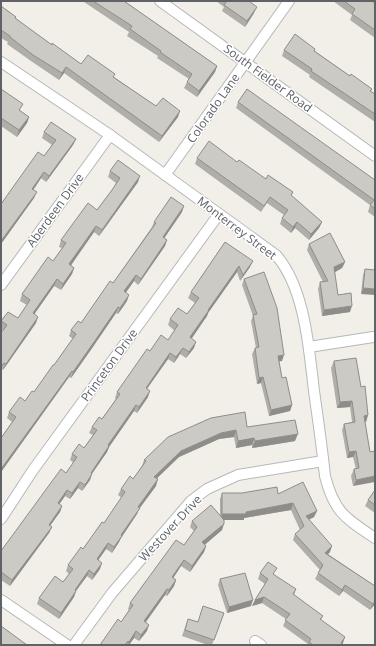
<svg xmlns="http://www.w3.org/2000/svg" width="376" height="646" viewBox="0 0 376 646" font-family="'Open Sans',sans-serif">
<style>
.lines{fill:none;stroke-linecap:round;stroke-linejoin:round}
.minor-casing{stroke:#b5b8bc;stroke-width:12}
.minor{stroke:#fff;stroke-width:10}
.wall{fill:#afaea9}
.shaded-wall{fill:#8f8d8a}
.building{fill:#cccac5;stroke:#8f8d8a}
.labels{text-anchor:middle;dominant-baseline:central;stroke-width:3;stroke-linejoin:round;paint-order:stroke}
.street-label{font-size:12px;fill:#5f6368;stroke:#fff}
</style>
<rect width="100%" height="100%" fill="#f1efe8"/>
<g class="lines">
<!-- minor casing -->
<g class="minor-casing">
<g id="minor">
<path d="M160 1 375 156"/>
<path d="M1 62 110 135 276 255C305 288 309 349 314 391 318 419 322 447 325 476 334 512 345 518 375 538"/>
<path d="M165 175 289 1"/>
<path d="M1 285 110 135"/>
<path d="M309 347 373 337"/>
<path d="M1 519 33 470 219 214"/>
<path d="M1 600 67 645"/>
<path d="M255 641 261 645"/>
<path d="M74 645 112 593 191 501 207 489 238 475 323 461"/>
</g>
</g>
<!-- minor -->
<use href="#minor" class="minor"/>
</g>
<!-- wall -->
<g class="wall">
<path d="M84 1H124L217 66 215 72 197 97 184 88 187 82 189 79 157 58 158 56 127 36 129 32 84 2Z"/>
<path d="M216 1H249L254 13 245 27 222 11 224 7Z"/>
<path d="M333 1H372L375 3V38L350 20 352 15Z"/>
<path d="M1 6 16 17 15 18 52 45 81 64 114 77 156 106 178 117 159 142 64 73 59 80 31 61 7 44 8 42 1 38Z"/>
<path d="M315 49V51L350 76 372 89 371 92 375 94V122L309 77 310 75 282 56 284 50Z"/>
<path d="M1 89 21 111 29 117 27 123 17 137 1 126Z"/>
<path d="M238 102 375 180V217L368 212 370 205 236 108Z"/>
<path d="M44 132 76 139 73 145 46 182 41 178 33 190 34 198 1 244 44 156 52 145 42 138Z"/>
<path d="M197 158 237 162 266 179 293 192 291 196 322 222 319 228 309 240 295 228 291 233 280 224 282 218 284 215 267 203 261 212 195 164Z"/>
<path d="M110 171 138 182 99 236 94 232 71 265 74 268 72 274 61 290 54 286 34 314 36 323 3 370 2 369 3 330 1 329V321L18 318 27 305 20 301 22 294 53 261 62 248 59 247 61 240 97 210 112 190 116 183 108 177Z"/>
<path d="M182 212 164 238 167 240 165 246 138 285 134 281 126 292 127 301 118 314 116 313 90 351 71 378 69 377 1 472V438L12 422 7 418 9 412 25 401 34 392 54 365 73 339 69 336 71 330 81 323 113 283 152 227 154 222Z"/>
<path d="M225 242 250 267 240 281 237 272 208 313 207 316 191 338 194 348 186 358 180 354 174 363 168 359 147 389 148 397 137 413 134 411 109 447 107 452 92 474 90 480 82 491 78 488 70 499 65 496 59 504 62 506 60 512 50 526 52 527 49 533 10 586 1 580V551L66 473 74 463 70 460 72 454 84 448 93 435 89 433 92 427 102 419 116 399 115 398 117 392 150 351 168 340 175 331 168 325 170 319 187 314 195 303 188 298 191 292Z"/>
<path d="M309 244 345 262 342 268 334 272 338 295 350 312 322 316 318 289 320 282H323L307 250Z"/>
<path d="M365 269 375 270 361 294 363 275Z"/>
<path d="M244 279 282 361H279L282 378 292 405 290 411 269 416 261 383 257 384 252 354 255 348H256L251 321 253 316 242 285Z"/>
<path d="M334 361 361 387 368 415 366 422H365L370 452 353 486 351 476 354 469H356L353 457 347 458 342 430 344 424 352 422 350 407 337 408 331 368Z"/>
<path d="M247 427 295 441 252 448V445L236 448 234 437 219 439 179 457 156 479V486L139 509 137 514 121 538 119 542 112 553 106 549 98 560 100 569 92 580 87 576 76 591 74 597 59 619 37 604 39 598 63 582 69 574 66 571 68 565 83 549 104 523 122 498 118 495 121 489 133 479 142 466 144 460Z"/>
<path d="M375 490V513L365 506 368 500Z"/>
<path d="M222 493 278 494 317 511 314 517 309 520 330 552 328 554 375 586V604L370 610 343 591 339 596 315 579 318 573 320 570 293 540 295 534 300 530 291 510 244 518V520H224L222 530 205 544 206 546 204 552 190 572 181 566 173 578 176 580 174 586 167 596 165 595 146 622 147 631 139 641 134 638 129 645H100L121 622 129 610 128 609 130 603 184 545 194 531 190 527 192 521 220 516V499Z"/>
<path d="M260 573 274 575 296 589 294 595 323 616 321 620 345 637 342 644 344 645H308V644L283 626 286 619 262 603 252 606 255 600 265 584 258 579Z"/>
<path d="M220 579 251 606 227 613 218 585Z"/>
<path d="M224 613 212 645H208L182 636 188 619 198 622Z"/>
</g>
<!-- shaded-wall -->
<g class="shaded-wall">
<path d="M257 7 254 13 245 27 247 21Z"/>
<path d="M217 66 215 72 197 97 199 91Z"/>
<path d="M66 67 64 73 59 80 62 73Z"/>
<path d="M180 111 178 117 159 142 162 136Z"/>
<path d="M29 117 27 123 17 137 19 130Z"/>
<path d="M76 139 73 145 46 182 49 176Z"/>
<path d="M44 172 41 178 30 195 32 189Z"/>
<path d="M140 176 138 182 99 236 102 230Z"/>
<path d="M37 192 34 198 1 244V241Z"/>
<path d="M184 206 182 212 161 243 163 237Z"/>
<path d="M297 222 295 228 291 233 293 227Z"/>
<path d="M322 222 319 228 309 240 311 234Z"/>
<path d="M96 226 94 232 67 271 69 264Z"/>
<path d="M167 240 165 246 138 285 141 279Z"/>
<path d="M253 261 250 267 240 281 243 275Z"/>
<path d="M345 262 342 268 332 274 334 267Z"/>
<path d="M239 266 237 272 208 313 207 316 188 344 190 337 208 310Z"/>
<path d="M74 268 72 274 61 290 63 284Z"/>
<path d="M136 275 134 281 122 298 124 291Z"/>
<path d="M57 279 54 286 31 319 33 313Z"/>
<path d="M363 288 375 289V295L361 294Z"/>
<path d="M129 295 127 301 118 314 120 308Z"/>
<path d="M352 306 350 312 322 316 324 310Z"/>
<path d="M118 307 116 313 90 351 71 378 73 372Z"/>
<path d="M38 317 36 323 3 370 6 364Z"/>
<path d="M196 342 194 348 186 358 189 352Z"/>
<path d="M183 348 180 354 174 363 176 357Z"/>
<path d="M170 353 168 359 143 394 146 388Z"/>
<path d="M284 355 282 361 276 362 278 356Z"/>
<path d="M72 371 69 377 1 472V469Z"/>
<path d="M263 377 261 383 257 384 259 378Z"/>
<path d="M150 391 148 397 137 413 139 407Z"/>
<path d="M352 401 350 407 337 408 340 402Z"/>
<path d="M136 405 134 411 109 447 107 452 88 479 91 473 108 445Z"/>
<path d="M292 405 290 411 269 416 271 410Z"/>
<path d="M368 415 366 422H361L364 416Z"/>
<path d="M236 430 234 437 219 439 179 457 152 483 154 477 181 451 221 433Z"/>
<path d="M298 434 295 441 252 448 255 441Z"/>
<path d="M254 438 252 445 236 448 238 441Z"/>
<path d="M356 451 353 457 347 458 349 452Z"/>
<path d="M92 474 90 480 82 491 85 485Z"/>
<path d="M375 476V482L353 486 356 480Z"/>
<path d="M158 479 156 486 139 509 137 514 121 538 119 542 112 553 114 547 121 535 138 507Z"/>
<path d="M80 482 78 488 70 499 72 493Z"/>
<path d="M67 490 65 496 56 509 58 503Z"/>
<path d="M293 503 291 510 244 518V520H220L222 514 246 512Z"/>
<path d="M62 506 60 512 46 531 49 525Z"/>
<path d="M317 511 314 517 303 522 306 516Z"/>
<path d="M224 524 222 530 200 549 202 542Z"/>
<path d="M52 527 49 533 10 586 12 580Z"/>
<path d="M108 543 106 549 95 565 97 559Z"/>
<path d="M206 546 204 552 190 572 192 566Z"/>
<path d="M332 546 330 552 323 559 325 553Z"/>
<path d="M184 560 181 566 170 583 172 577Z"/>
<path d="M102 563 100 569 92 580 94 574Z"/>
<path d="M89 570 87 576 72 596 75 590Z"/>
<path d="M176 580 174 586 167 596 169 590Z"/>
<path d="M345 585 343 591 339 596 342 590Z"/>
<path d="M167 589 165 595 142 627 144 621Z"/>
<path d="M76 591 74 597 59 619 61 613Z"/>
<path d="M264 597 262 603 252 606 255 600Z"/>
<path d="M253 600 251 606 227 613 229 607Z"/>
<path d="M375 601V604L370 610 373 604Z"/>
<path d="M149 625 147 631 139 641 141 635Z"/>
<path d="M136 631 134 638 129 645H128L129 642Z"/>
<path d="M345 637 343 643 342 645 341 643Z"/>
</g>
<!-- building -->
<g class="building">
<path d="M93 1H124L217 66 199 91 187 82 192 74 160 52 161 51 130 29 132 26Z"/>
<path d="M227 1H249L257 7 247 21 224 5Z"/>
<path d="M344 1H372L375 3V30L352 14 355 9Z"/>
<path d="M1 6 16 17 15 18 52 45V43L81 64 88 55 115 74 113 77 156 106 163 98 180 111 162 136 66 67 62 73 33 55 10 37V36L1 30Z"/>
<path d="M295 34 315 49 314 51 350 76 351 74 372 89 370 91 375 94V114L311 71 312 69 284 50Z"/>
<path d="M1 89 23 104 19 110 29 117 19 130 1 118V112L2 111H1Z"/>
<path d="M247 89 375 180V209L370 205 374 200 238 102Z"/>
<path d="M51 122 76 139 49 176 44 172 32 189 37 192 1 241V204L38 152 44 156 56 140 44 132Z"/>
<path d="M209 141 237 162 239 160 266 179 268 175 293 192 291 195 322 222 311 234 297 222 293 227 282 218 288 210 270 197 264 206 197 158Z"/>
<path d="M118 160 140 176 102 230 96 226 69 264 74 268 63 284 57 279 33 313 38 317 6 364 4 363 1 367V333L7 325 1 321 8 312 18 318 30 300 22 294 48 257 53 261 66 243 61 240 88 203 97 210 112 190 120 178 110 171Z"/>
<path d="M171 197 184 206 163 237 167 240 141 279 136 275 124 291 129 295 120 308 118 307 92 345 73 372 72 371 1 469V438L16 417 9 412 20 397 25 401 32 391 34 392 53 365H54L76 334 71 330 78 321 81 323 110 281 113 283 156 223 154 222Z"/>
<path d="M330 233 345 262 334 267 338 295 351 293 352 306 324 310 320 282 328 281 309 244Z"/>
<path d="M225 242 253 261 243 275 239 266 208 310H209L190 337 196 342 189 352 183 348 176 357 170 353 146 388 150 391 139 407 136 405 108 445 109 446 91 473 92 474 85 485 80 482 72 493 67 490 58 503 62 506 49 525 52 527 12 580 1 572V551L61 469 66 473 77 457 72 454 79 444 84 448 97 430 92 427 99 417 102 419 120 394 117 392 147 349 150 351 161 335 168 340 178 325 170 319 178 308 187 314 199 298 191 292Z"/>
<path d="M365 269 375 270V289L363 288Z"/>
<path d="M264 272 277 308 284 355 278 356 282 378 286 377 292 405 271 410 263 377 259 378 255 348 259 347 253 315 257 314 244 279Z"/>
<path d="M356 358 361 387 365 386 368 415 364 416 370 452 375 451V476L356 480 354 469 359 468 356 451 349 452 344 424 355 422 352 401 340 402 334 361Z"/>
<path d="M245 412 247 427 295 420 298 434 255 441 254 438 238 441 236 430 221 433 181 451 154 477 158 479 138 507 140 508 121 535 122 536 114 547 108 543 97 559 102 563 94 574 89 570 75 590 76 591 61 613 39 598 55 576 63 582 73 569 68 565 81 547 83 549 102 522 104 523 125 492 121 489 130 476 133 479 146 461 144 460 168 437 211 418Z"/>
<path d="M303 482 317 511 306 516 332 546 325 553 375 586V601L373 604 345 585 342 590 318 573 323 565 295 534 304 526 293 503 246 512V514H222V493H242L277 487 278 494Z"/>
<path d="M375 490V505L368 500Z"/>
<path d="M211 505 224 520V524L202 542 206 546 192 566 184 560 172 577 176 580 169 590 167 589 144 621 149 625 141 635 136 631 129 642 128 641 125 645H100L118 619 121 622 133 605 130 603 176 540 184 545 197 527 192 521Z"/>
<path d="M268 562 277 568 273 574 296 589 293 594 323 616 320 619 345 637 341 643 344 645H313L309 642 311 639 285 620 290 614 264 597 255 600 268 579 260 573Z"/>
<path d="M245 573 253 600 229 607 220 579Z"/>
<path d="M203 606 224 613 214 640 185 630 188 619 198 622Z"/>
<path d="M1 626 27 645H1Z"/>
</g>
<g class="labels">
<!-- street labels -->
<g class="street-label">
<text transform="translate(268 78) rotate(36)">South Fielder Road</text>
<text transform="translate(213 108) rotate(-55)">Colorado Lane</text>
<text transform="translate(55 210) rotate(-54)">Aberdeen Drive</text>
<text transform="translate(237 228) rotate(37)">Monterrey Street</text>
<text transform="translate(109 365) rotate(-54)">Princeton Drive</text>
<text transform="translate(170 528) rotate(-47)">Westover Drive</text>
</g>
</g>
<!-- border -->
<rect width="376" height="646" fill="none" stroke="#5f6368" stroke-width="4"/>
</svg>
